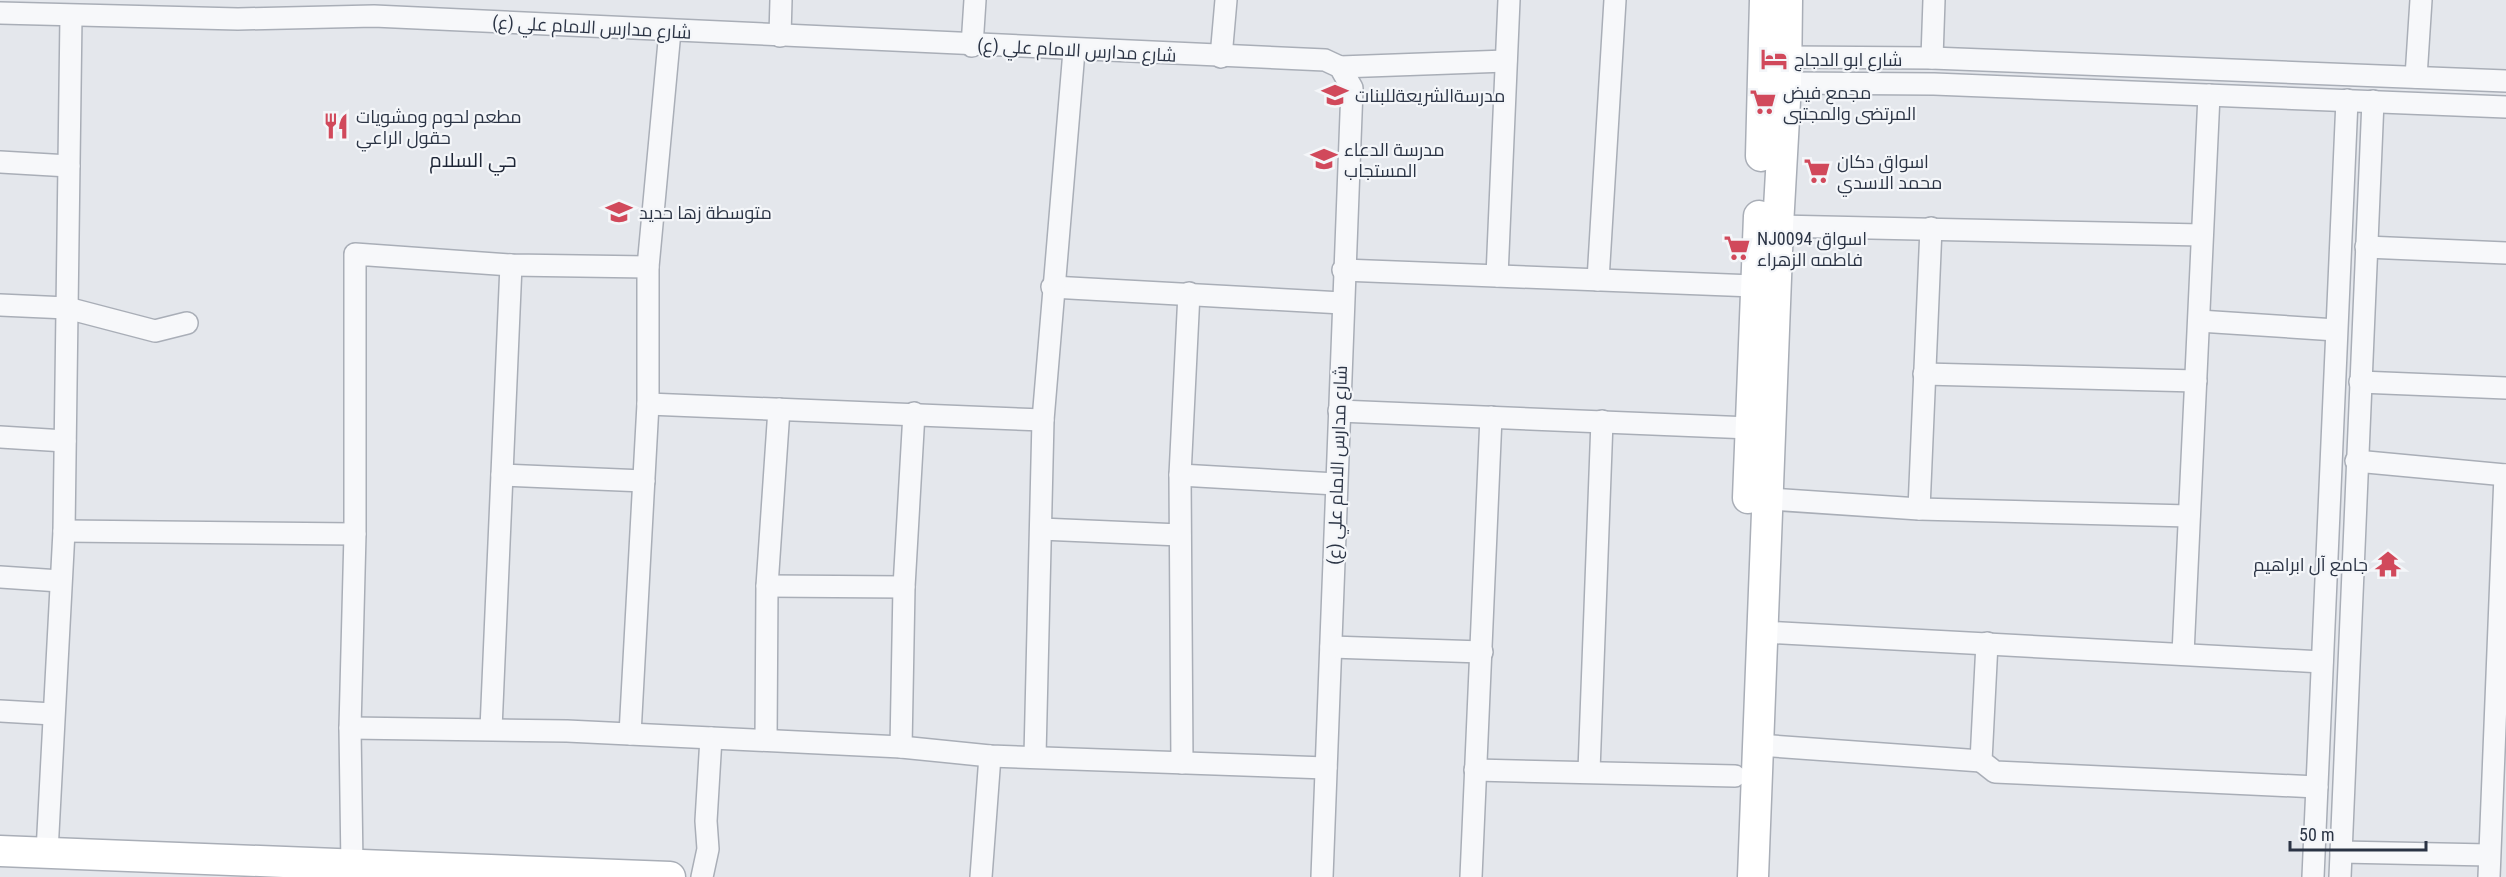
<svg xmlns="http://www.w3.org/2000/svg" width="2506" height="877" viewBox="0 0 2506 877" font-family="'Roboto Condensed',Cairo,sans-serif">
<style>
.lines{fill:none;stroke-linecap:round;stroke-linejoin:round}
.street-casing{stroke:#a9aeb7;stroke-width:24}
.secondary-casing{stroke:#a9aeb7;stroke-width:33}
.street{stroke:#f7f8fa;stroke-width:21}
.secondary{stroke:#fff;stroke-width:30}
.labels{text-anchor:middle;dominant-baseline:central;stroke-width:4.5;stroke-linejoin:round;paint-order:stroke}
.street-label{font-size:18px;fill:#2b3445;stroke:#f4f6f9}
.poi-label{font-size:18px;fill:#2b3445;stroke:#f4f6f9;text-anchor:start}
.neighbourhood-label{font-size:20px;fill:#1d2536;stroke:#f4f6f9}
</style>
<rect width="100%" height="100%" fill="#e4e7ec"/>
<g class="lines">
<!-- street casing -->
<g class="street-casing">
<g id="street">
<path d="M0 13 238 19 374 16 1325 60 1340 67 1352 88 1322 877"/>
<path d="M780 36 781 0"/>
<path d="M972 46 975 0"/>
<path d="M1221 57 1226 0"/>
<path d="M1785 57 1932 58 2506 81"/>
<path d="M1932 58 1934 0"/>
<path d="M1340 67 1506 61"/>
<path d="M2416 77 2421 0"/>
<path d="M1786 83 1934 84 2506 107"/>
<path d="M0 162 69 166"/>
<path d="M1778 226 2202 235"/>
<path d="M2366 247 2506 253"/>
<path d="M1343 270 1754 286"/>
<path d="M1497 276 1509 0"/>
<path d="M1598 280 1615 0"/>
<path d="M1052 287 1342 303"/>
<path d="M0 305 67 308 155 331 187 323"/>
<path d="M2199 321 2336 330"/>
<path d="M1924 374 2196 381"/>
<path d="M2360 382 2506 388"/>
<path d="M648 404 1043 420"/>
<path d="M1339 411 1750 428"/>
<path d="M0 437 65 441"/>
<path d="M2356 461 2506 475"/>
<path d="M502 475 644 481"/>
<path d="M1180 475 1336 484"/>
<path d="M1769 499 1919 509 2189 516"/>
<path d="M1919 509 1931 228"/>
<path d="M1041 529 1180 535"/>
<path d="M64 531 355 534"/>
<path d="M0 577 60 581"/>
<path d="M767 586 904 587"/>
<path d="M1763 632 2322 662"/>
<path d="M1987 643 1981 761 1995 772 2317 787"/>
<path d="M1331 647 1482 652"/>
<path d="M2183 654 2209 95"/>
<path d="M0 711 53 714"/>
<path d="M350 728 567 731 901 747 990 756 1326 768"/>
<path d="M491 729 511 265"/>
<path d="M630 734 648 404V267L670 31"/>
<path d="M766 740 767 586 779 409"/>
<path d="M1758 745 1981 761"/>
<path d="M901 747 904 587 914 413"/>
<path d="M1035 756 1043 420 1074 51"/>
<path d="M1182 763 1180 475 1189 293"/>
<path d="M1475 770 1735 776"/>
<path d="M1589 771 1602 421"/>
<path d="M47 852 64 531 71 16"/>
<path d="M2341 852 2489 855"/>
<path d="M352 866 350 728 355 534V254L511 265 648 267"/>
<path d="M702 877 708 849 706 821 711 738"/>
<path d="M981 877 990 756"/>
<path d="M1471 877 1491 417"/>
<path d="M2313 877 2347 100"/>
<path d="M2340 877 2373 101"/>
<path d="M2489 877 2505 475"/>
</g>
</g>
<!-- secondary casing -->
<g class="secondary-casing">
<g id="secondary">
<path d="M1761 156 1765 0"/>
<path d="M1748 498 1759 216"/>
<path d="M0 851 670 877"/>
<path d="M1753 877 1778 226 1786 83 1787 0"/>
</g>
</g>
<!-- street -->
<use href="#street" class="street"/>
<!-- secondary -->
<use href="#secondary" class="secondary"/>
</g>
<!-- icons -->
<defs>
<g id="hotel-bare" transform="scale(2.07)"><path d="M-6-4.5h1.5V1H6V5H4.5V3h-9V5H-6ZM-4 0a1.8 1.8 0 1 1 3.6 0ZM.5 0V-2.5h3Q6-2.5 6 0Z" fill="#d1495b" stroke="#f4f6f9" stroke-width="2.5" paint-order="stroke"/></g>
<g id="school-bare" transform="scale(2.07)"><path d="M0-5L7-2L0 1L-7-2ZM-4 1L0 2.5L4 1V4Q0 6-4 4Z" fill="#d1495b" stroke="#f4f6f9" stroke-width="2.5" paint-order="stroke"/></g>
<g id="supermarket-bare" transform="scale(2.07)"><path d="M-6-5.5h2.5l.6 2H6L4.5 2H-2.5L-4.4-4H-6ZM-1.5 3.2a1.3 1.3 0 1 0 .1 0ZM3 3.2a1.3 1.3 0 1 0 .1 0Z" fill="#d1495b" stroke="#f4f6f9" stroke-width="2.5" paint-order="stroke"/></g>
<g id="restaurant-bare" transform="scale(2.07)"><path d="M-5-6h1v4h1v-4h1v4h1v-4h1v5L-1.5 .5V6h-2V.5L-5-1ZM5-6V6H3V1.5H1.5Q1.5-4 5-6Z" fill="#d1495b" stroke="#f4f6f9" stroke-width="2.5" paint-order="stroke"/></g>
<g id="temple-bare" transform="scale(2.07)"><path d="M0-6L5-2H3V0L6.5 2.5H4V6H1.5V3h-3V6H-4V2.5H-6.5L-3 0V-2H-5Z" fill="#d1495b" stroke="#f4f6f9" stroke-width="2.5" paint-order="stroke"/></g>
</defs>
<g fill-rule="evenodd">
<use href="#hotel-bare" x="1774" y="59"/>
<use href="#school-bare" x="1335" y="95"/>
<use href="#supermarket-bare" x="1763" y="102"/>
<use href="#restaurant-bare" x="336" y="126"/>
<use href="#school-bare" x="1324" y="159"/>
<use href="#supermarket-bare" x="1817" y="171"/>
<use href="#school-bare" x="619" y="212"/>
<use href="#supermarket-bare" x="1737" y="248"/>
<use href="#temple-bare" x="2388" y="564"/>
</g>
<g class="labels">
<!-- street labels -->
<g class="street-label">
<text transform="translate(592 27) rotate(3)">شارع مدارس الامام علي (ع)</text>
<text transform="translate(1077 50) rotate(3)">شارع مدارس الامام علي (ع)</text>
<text transform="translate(1337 465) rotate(-88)">شارع مدارس الامام علي (ع)</text>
</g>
<!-- poi labels -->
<g class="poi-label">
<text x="1794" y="59">شارع ابو الدجاج</text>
<text x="1783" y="92">مجمع فيض<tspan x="1783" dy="21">المرتضى والمجتبى</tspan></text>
<text x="1355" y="95">مدرسةالشريعةللبنات</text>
<text x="356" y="116">مطعم لحوم ومشويات<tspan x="356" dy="21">حقول الراعي</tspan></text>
<text x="1344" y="149">مدرسة الدعاء<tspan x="1344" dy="21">المستجاب</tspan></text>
<text x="1837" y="161">اسواق دكان<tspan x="1837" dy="21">محمد الاسدي</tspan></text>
<text x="639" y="212">متوسطة زها حديد</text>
<text x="1757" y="238">NJ0094 اسواق<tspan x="1757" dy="21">فاطمه الزهراء</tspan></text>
<text x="2368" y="564" text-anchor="end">جامع آل ابراهيم</text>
</g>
<!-- neighbourhood labels -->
<g class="neighbourhood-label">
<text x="473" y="160">حي السلام</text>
</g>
</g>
<!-- scale -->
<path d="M2290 841v9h136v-9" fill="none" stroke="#2b3445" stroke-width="3"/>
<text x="2299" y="841" font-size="18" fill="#2b3445" stroke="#f4f6f9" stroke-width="4.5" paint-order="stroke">50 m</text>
</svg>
